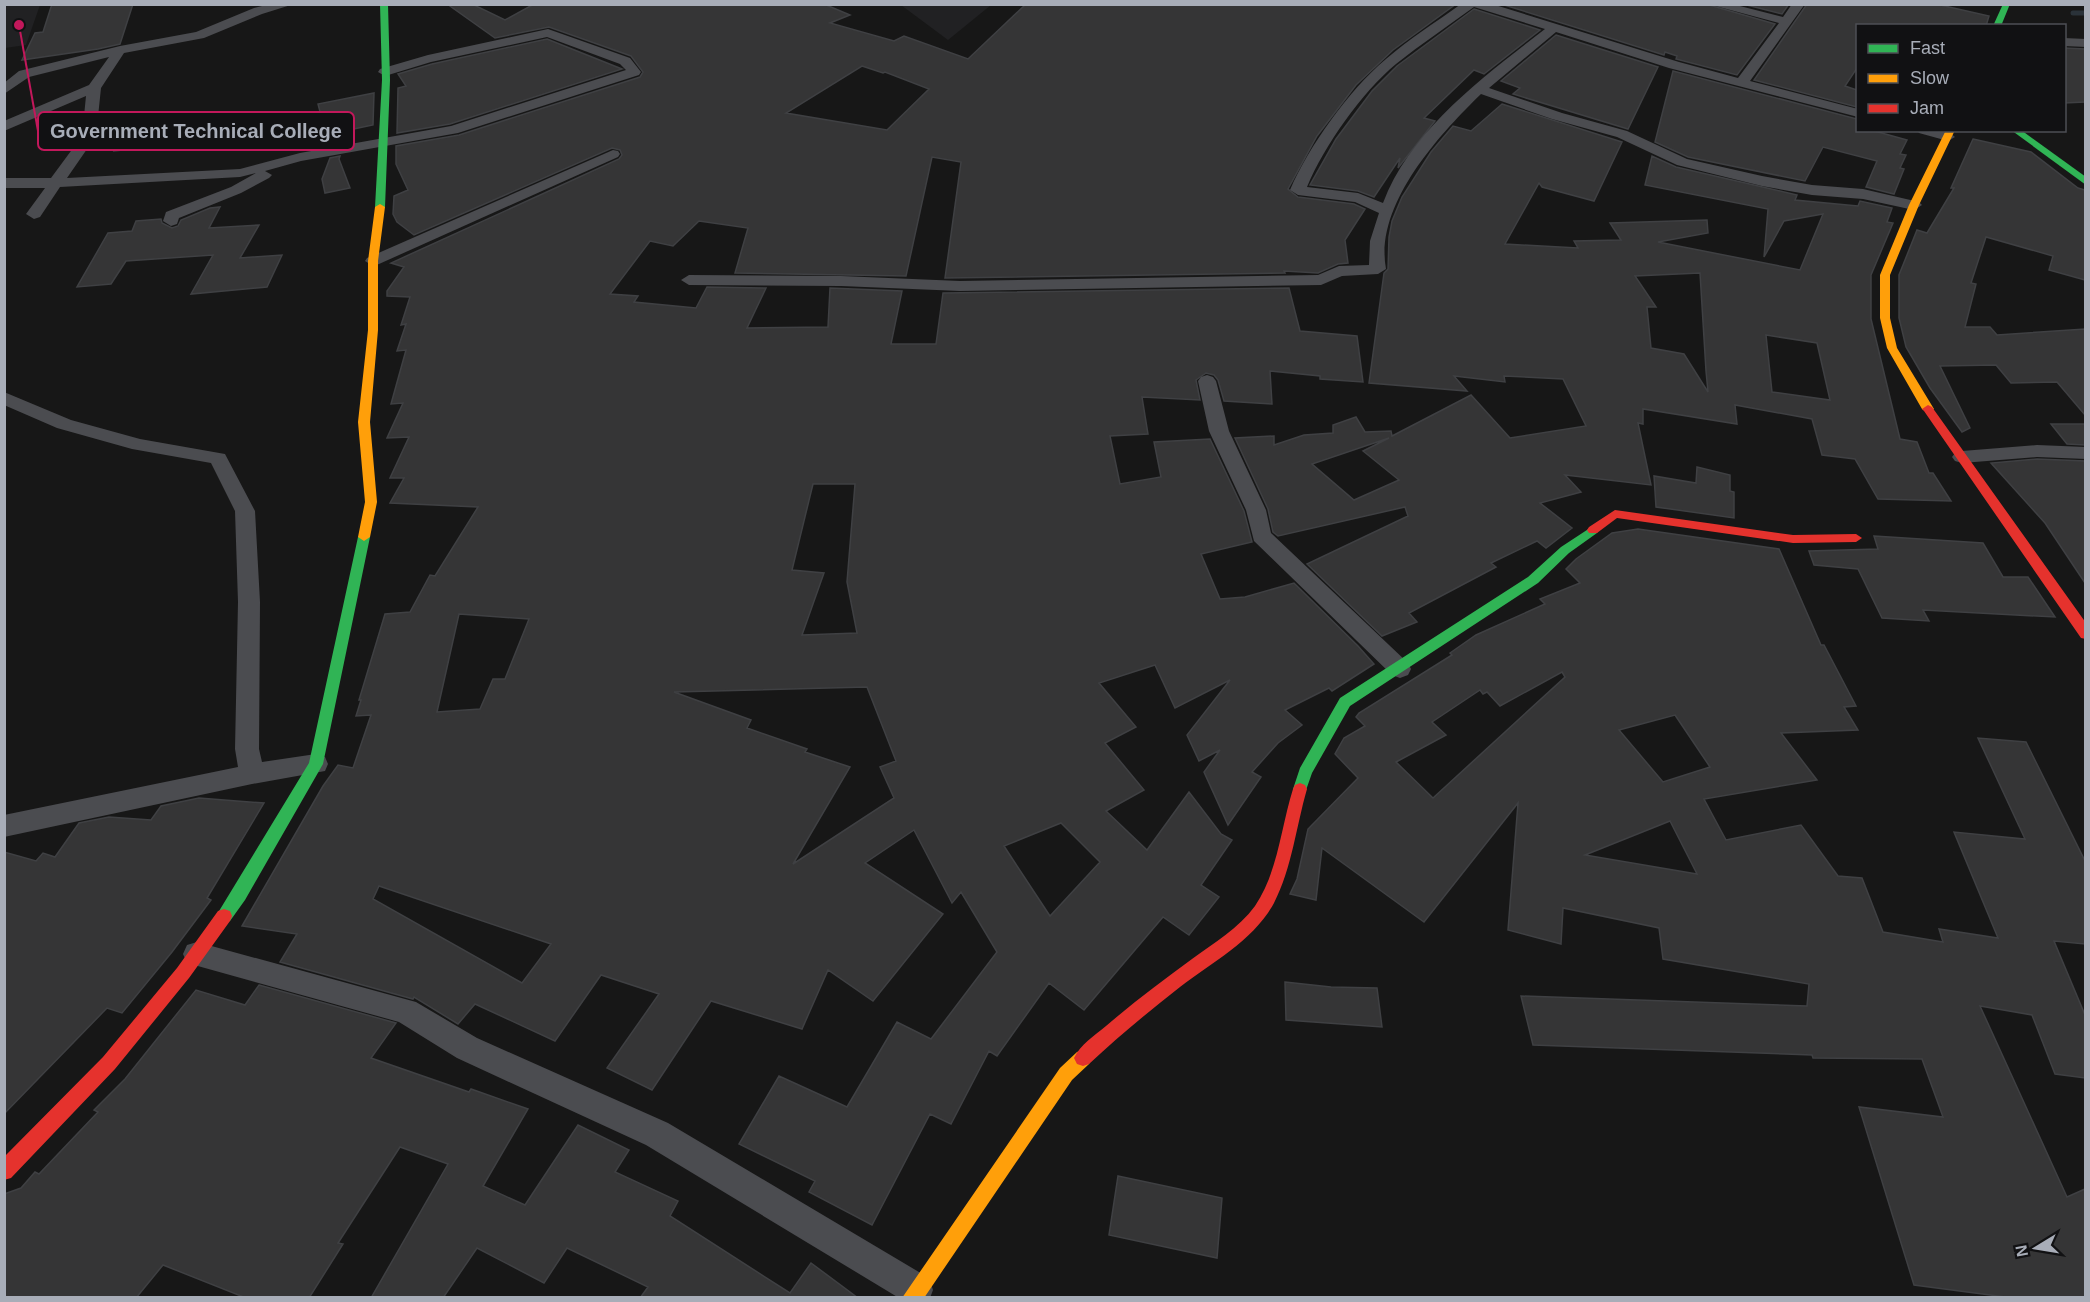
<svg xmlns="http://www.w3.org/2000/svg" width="2090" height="1302" viewBox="0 0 2090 1302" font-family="Arial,sans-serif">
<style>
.built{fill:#212123}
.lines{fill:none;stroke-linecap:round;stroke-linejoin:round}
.stream{stroke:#2a3239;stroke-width:5}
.building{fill:#353536;stroke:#3f4043;stroke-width:1.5;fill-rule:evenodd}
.street{fill:#4b4c50;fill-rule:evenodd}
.fast{fill:#30b455;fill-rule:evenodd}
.slow{fill:#ff9f0a;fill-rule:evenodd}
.jam{fill:#e5322d;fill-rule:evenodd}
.leader{fill:none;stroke:#c2185b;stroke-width:2}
.callout-dot{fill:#c2185b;stroke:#111113;stroke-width:2}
.callout{fill:#111113;stroke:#c2185b;stroke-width:2}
.callout-label{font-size:20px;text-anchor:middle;font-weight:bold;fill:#a8adb8}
</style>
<rect width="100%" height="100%" fill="#171717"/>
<!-- built -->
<g class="built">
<path d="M5 4 40 5 26 45 5 48Z"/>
<path d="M901 5H991L948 40Z"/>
</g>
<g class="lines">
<!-- stream -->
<path class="stream" d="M2073 13H2086"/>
</g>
<!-- building -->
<g class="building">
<path d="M52 4H133L120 44 98 49 22 60 35 33 43 32Z"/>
<path d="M451 4H472L505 20 534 4H824L850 15 830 23 894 41 904 36 968 59 1026 4H1456L1393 50 1356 85 1317 136 1288 189 1298 197 1354 204 1365 209 1345 240 1348 263 1338 264 1318 273 1284 271 1285 273 945 278 961 162 932 157 906 276 735 273 748 228 699 221 673 246 650 241 610 294 638 296 634 302 696 308 707 287 766 288 747 328 828 327 830 288 902 291 891 344H936L943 293 1289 288 1300 331 1357 336 1363 382 1320 379V376L1270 371 1272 404 1224 401 1218 380 1214 375 1206 373 1196 380 1200 400 1142 397 1148 434 1110 436 1120 484 1161 477 1154 442 1210 439 1244 511 1252 542 1201 554 1220 599 1245 597 1294 583 1358 646 1374 664 1332 691 1329 688 1285 710 1302 725 1278 743 1252 772 1261 777 1228 825 1204 772 1220 750 1199 761 1187 735 1230 680 1175 708 1155 665 1099 683 1136 727 1105 743 1144 790 1106 811 1147 850 1189 792 1221 834 1232 840 1201 885 1219 897 1189 935 1163 917 1084 1010 1049 983 997 1056 989 1051 951 1124 930 1114 872 1225 809 1192 815 1181 739 1144 779 1076 847 1107 897 1022 931 1039 997 952 961 892 952 903 914 830 865 863 943 914 873 1001 828 970 802 1029 711 1001 652 1090 607 1068 659 994 601 975 555 1041 475 1004 458 1024 414 997 413 999 280 962 297 934 242 926 323 786 338 765 353 768 371 715 356 716 361 700H359L385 614 410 612 430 575 435 576 478 507 390 503 404 478H390L409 437 387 438 403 403 391 404 406 350 397 351 406 324 401 325 410 297 387 296V291L404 267 391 263 619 159 622 155 620 150 612 148 414 235 397 222 393 214 394 196 408 190 396 164V146L459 135 640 77 643 72 631 56 549 27 495 38 450 6ZM862 66 883 73 885 72 929 89 887 130 786 113ZM813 484H855L847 582 857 633 802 635 824 573 792 570ZM459 614 529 619 505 679H493L480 709 437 712ZM867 687 896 761 880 767 894 798 793 864 850 767 805 752 807 749 747 728 751 720 674 692ZM1061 823 1100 862 1050 916 1004 846ZM379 886 551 944 522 983 373 899Z"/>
<path d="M1501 4H1706L1775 24 1737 75 1676 59 1677 56 1665 52 1664 55Z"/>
<path d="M1743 4H1789L1782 14Z"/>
<path d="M1807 4H1936L1989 16 1986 26H1857V68L1845 86 1857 90V107L1754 80Z"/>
<path d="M1474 9 1540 30 1484 74 1474 70 1424 118 1435 121 1398 168 1400 158 1374 197 1358 191 1310 185 1336 139 1372 91 1397 66Z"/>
<path d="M1556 35 1658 67 1628 129 1513 94 1520 88 1501 81Z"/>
<path d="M547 39 622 69 450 124 397 133 398 88 406 86 398 74 432 64Z"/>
<path d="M2064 48 2085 49V102L2064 103Z"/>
<path d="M1673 71 1857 119V130H1871L1907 140 1900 154 1906 155 1900 168 1904 169 1894 194 1866 187 1877 161 1823 147 1805 181 1688 157 1655 142Z"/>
<path d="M374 93 373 125 349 130 345 143 329 146 318 104Z"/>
<path d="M1502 104 1622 142 1594 201 1542 187 1539 183 1505 244 1578 248 1574 241 1621 240 1610 223 1707 220 1708 233 1658 242 1800 270 1823 214 1784 221 1764 257 1768 209 1645 185 1652 156 1676 167 1797 195 1795 200 1858 206 1860 201 1892 208 1887 222 1893 223 1871 275V319L1900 439 1917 442 1929 473H1933L1951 501 1878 499 1855 459 1822 455 1812 419 1735 405 1737 424 1643 409V424L1638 423 1651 485 1565 475 1581 492 1540 503 1572 528 1546 548 1537 541 1491 563 1496 567 1409 613 1417 622 1382 636 1307 564 1408 516 1405 507 1278 536 1273 532 1268 509 1235 438 1274 436V445L1304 435 1333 433V425L1356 417 1365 432 1391 431 1392 436 1471 395 1510 438 1586 426 1563 379 1504 376 1505 382 1454 376 1467 391 1369 383 1384 273 1388 269 1389 237 1392 221 1402 197 1431 152 1453 126 1471 131ZM1700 273 1706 371 1708 392 1684 354 1651 348 1647 307H1656L1635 276ZM1766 335 1817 343 1830 400 1772 392ZM1389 438 1363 451 1399 480 1354 500 1312 464Z"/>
<path d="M160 113 145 148 114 151 130 117Z"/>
<path d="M1973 139 2031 152 2078 188 2085 190V280L2049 270 2053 256 1986 237 1971 283 1976 284 1965 327H1990L1997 335 2085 329V415L2057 382 2011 383 1996 365 1940 366 1970 428 1962 432 1930 388 1906 347 1899 318V275L1917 230 1927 233 1954 188H1951Z"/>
<path d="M340 156 339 159 350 188 325 193 322 179 330 158Z"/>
<path d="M220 207 209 228 259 225 240 258 282 255 267 287 191 294 213 255 126 261 111 284 77 287 108 233 132 231 136 221 161 219 162 223 172 228 178 226 181 220 210 208Z"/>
<path d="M2051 424H2085V445L2067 444Z"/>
<path d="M2037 459 2085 461V583L2045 523 1991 463Z"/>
<path d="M1697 467 1730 475V491L1734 492V518L1656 507 1654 476 1696 483Z"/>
<path d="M1638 529 1779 549 1821 645H1824L1856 706 1844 707 1858 730 1781 733 1817 780 1704 799 1726 840 1801 825 1838 876 1862 878 1883 932 1943 942 1939 929 1998 938 1954 832 2025 839 1978 738 2026 742 2085 861V944L2054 941 2085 1015V1078L2055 1074 2032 1015 1980 1006 2067 1197 2085 1189V1298H2013L1914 1285 1859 1107 1943 1117 1922 1059 1813 1058 1812 1055 1533 1045 1521 996 1807 1006 1809 984 1663 959 1659 928 1563 908 1561 944 1508 930 1518 803 1424 922 1322 848 1316 900 1290 894 1297 879 1308 829 1358 778 1335 754 1344 738 1365 726 1356 717 1359 713 1452 655 1450 653 1476 635 1545 604 1540 599 1580 583 1566 569 1576 559 1612 533ZM1562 672 1565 677 1433 798 1396 762 1446 735 1432 722 1480 690 1483 694 1487 692 1500 706ZM1675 715 1710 767 1663 782 1619 730ZM1670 821 1697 874 1585 855Z"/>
<path d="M1874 536 1983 543 2003 577H2028L2055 617 1923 610 1929 621 1882 618 1858 569 1814 565 1809 551 1878 549Z"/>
<path d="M199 798 264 803 207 898 211 900 172 952 122 1013 107 1008 4 1114V852L36 861 43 853 55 857 79 823 109 817 151 820 161 806Z"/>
<path d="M1285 982 1331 987 1377 988 1382 1027 1286 1020Z"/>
<path d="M259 985 396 1023 371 1058 469 1092 471 1089 528 1109 483 1186 525 1205 578 1125 629 1150 615 1172 678 1201 670 1216 790 1293 811 1263 858 1298H640L648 1287 567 1248 544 1283 477 1248 443 1298H371L448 1164 400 1147 338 1243 343 1244 309 1298H246L163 1265 136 1298H4V1194L21 1188 35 1172 39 1174 98 1112 94 1110 125 1079 196 990 245 1005Z"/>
<path d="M1118 1176 1222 1198 1217 1258 1109 1235Z"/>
</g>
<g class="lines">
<!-- street -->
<g class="street">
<path d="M270 4H294L262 14 204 38 124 53 101 88 96 136 67 178 240 169 300 153 451 126 626 70 620 64 547 37 431 62 385 76 378 72 380 69 428 55 548 29 630 58 641 72 639 75 458 133 301 161 265 171 272 175 269 178 241 193 179 218 177 224 171 226 163 221 166 212 231 187 256 173 240 177 60 187 40 217 34 219 26 214 45 188H4V178H51L82 136 86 96 4 131V121L89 85 109 57 29 77 4 94V83L19 71 120 46 196 32 254 8Z"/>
<path d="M1461 4H1492L1679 62 1738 78 1779 23 1708 4H1732L1783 17 1792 4H1805L1750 81 1858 109V117L1669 68 1556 32 1489 88 1562 113 1627 131 1687 159 1762 176 1812 185 1863 189 1919 202 1922 205 1914 210 1863 199 1812 195 1762 186 1677 165 1617 137 1552 119 1481 94C1439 135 1374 205 1386 269L1378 274 1342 276 1321 285 960 291 841 286 689 285 681 280 689 275 841 276 960 281 1318 275 1339 266 1369 265 1370 241 1379 213 1355 202 1298 195 1290 190C1309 146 1349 90 1386 59 1409 39 1436 22 1461 4ZM1474 7 1545 29C1485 76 1411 129 1383 203L1358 193 1307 187C1324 146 1362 92 1396 64 1421 44 1448 26 1474 7Z"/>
<path d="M2064 38 2086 39V47L2064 46Z"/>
<path d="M1917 130C1930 130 1945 128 1955 137L1948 141 1919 133Z"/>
<path d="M613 150 618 151 620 154 618 157 379 264 373 266 365 261 367 258Z"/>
<path d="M1207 375 1213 377 1216 381 1229 431 1266 510 1271 533 1408 663 1411 669 1408 675 1400 678 1392 675 1254 541 1246 510 1209 431 1198 381 1201 377Z"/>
<path d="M4 392 71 420 140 439 225 454 255 511 260 602 259 749 262 762 316 754 325 757 328 764 325 771 252 784 4 837V815L238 767 235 749 238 602 235 511 211 463 132 449 57 428 4 405Z"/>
<path d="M2037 445 2086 447V459L2037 457 1962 463 1955 461 1952 457 1955 453 1962 451Z"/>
<path d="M197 942 416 1002 477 1038 668 1123 929 1278 933 1290 930 1298H899L646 1145 457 1058 399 1022 187 963 183 954 187 945Z"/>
</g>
<!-- fast -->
<g class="fast">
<path d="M380 4H388L390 80 385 207 380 210 375 207 382 80Z"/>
<path d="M2003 4H2010L2001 26H1993Z"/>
<path d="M2011 130H2021L2086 177V185Z"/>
<path d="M1593 526 1599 530 1597 533 1569 553 1538 583 1350 706 1312 773 1305 793 1300 795 1295 793 1293 789 1300 768 1340 698 1528 577 1561 547Z"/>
<path d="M364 533 370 537 323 764 245 900 230 921 224 923 218 921 216 916 309 763 358 537Z"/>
</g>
<!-- slow -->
<g class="slow">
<path d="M1946 130H1955L1919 205 1890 275V318L1897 348 1934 409 1928 413 1922 409 1887 348 1880 318V275L1909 205Z"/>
<path d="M380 204 385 207 378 261V330L370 422 377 502 370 537 364 541 358 537 365 502 358 422 368 330V261L375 207Z"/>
<path d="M1083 1050 1089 1052 1092 1058 1089 1064 1072 1080 924 1298H902L1060 1068 1077 1052Z"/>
</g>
<!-- jam -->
<g class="jam">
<path d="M1928 405 1932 407 2086 623V639L2081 638 1924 411 1922 409Z"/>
<path d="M1615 510 1793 535 1856 534 1862 538 1856 542 1793 543 1617 518 1597 533H1589L1587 530 1589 527Z"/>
<path d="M1300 783 1305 785 1307 789C1296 827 1292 868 1274 903 1254 940 1213 962 1180 987 1148 1012 1118 1037 1089 1064L1083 1066 1077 1064 1074 1058C1080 1045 1095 1035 1106 1026 1134 1002 1163 980 1192 959 1214 943 1239 928 1255 906 1278 872 1281 827 1293 789L1295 785Z"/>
<path d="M224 909 230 911 232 916 230 921 189 978 115 1069 11 1178 4 1180V1157L103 1057 177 968 218 911Z"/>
</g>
</g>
<!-- callouts -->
<path class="leader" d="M19 25L38 131"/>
<circle class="callout-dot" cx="19" cy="25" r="6"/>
<rect class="callout" x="38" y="112" width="316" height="38" rx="6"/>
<g class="callout-label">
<text x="196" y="138">Government Technical College</text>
</g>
<!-- border -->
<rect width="2090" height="1302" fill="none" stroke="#a8adb8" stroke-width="12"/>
<!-- legend -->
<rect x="1856" y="24" width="210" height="108" fill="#111113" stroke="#4d4f55" stroke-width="1.5"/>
<rect x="1868" y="44" width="30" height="9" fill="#30b455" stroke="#4d4f55" stroke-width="1.5"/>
<text x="1910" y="54" font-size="18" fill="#a8adb8">Fast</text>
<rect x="1868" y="74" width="30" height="9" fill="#ff9f0a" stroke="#4d4f55" stroke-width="1.5"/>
<text x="1910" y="84" font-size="18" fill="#a8adb8">Slow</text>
<rect x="1868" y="104" width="30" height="9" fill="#e5322d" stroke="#4d4f55" stroke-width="1.5"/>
<text x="1910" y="114" font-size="18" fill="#a8adb8">Jam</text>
<!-- north arrow -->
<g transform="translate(2036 1248) rotate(259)" stroke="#111113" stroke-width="4.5" paint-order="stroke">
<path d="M0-4.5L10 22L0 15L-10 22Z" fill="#a8adb8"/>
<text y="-9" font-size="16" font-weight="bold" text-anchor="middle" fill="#a8adb8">N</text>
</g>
</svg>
